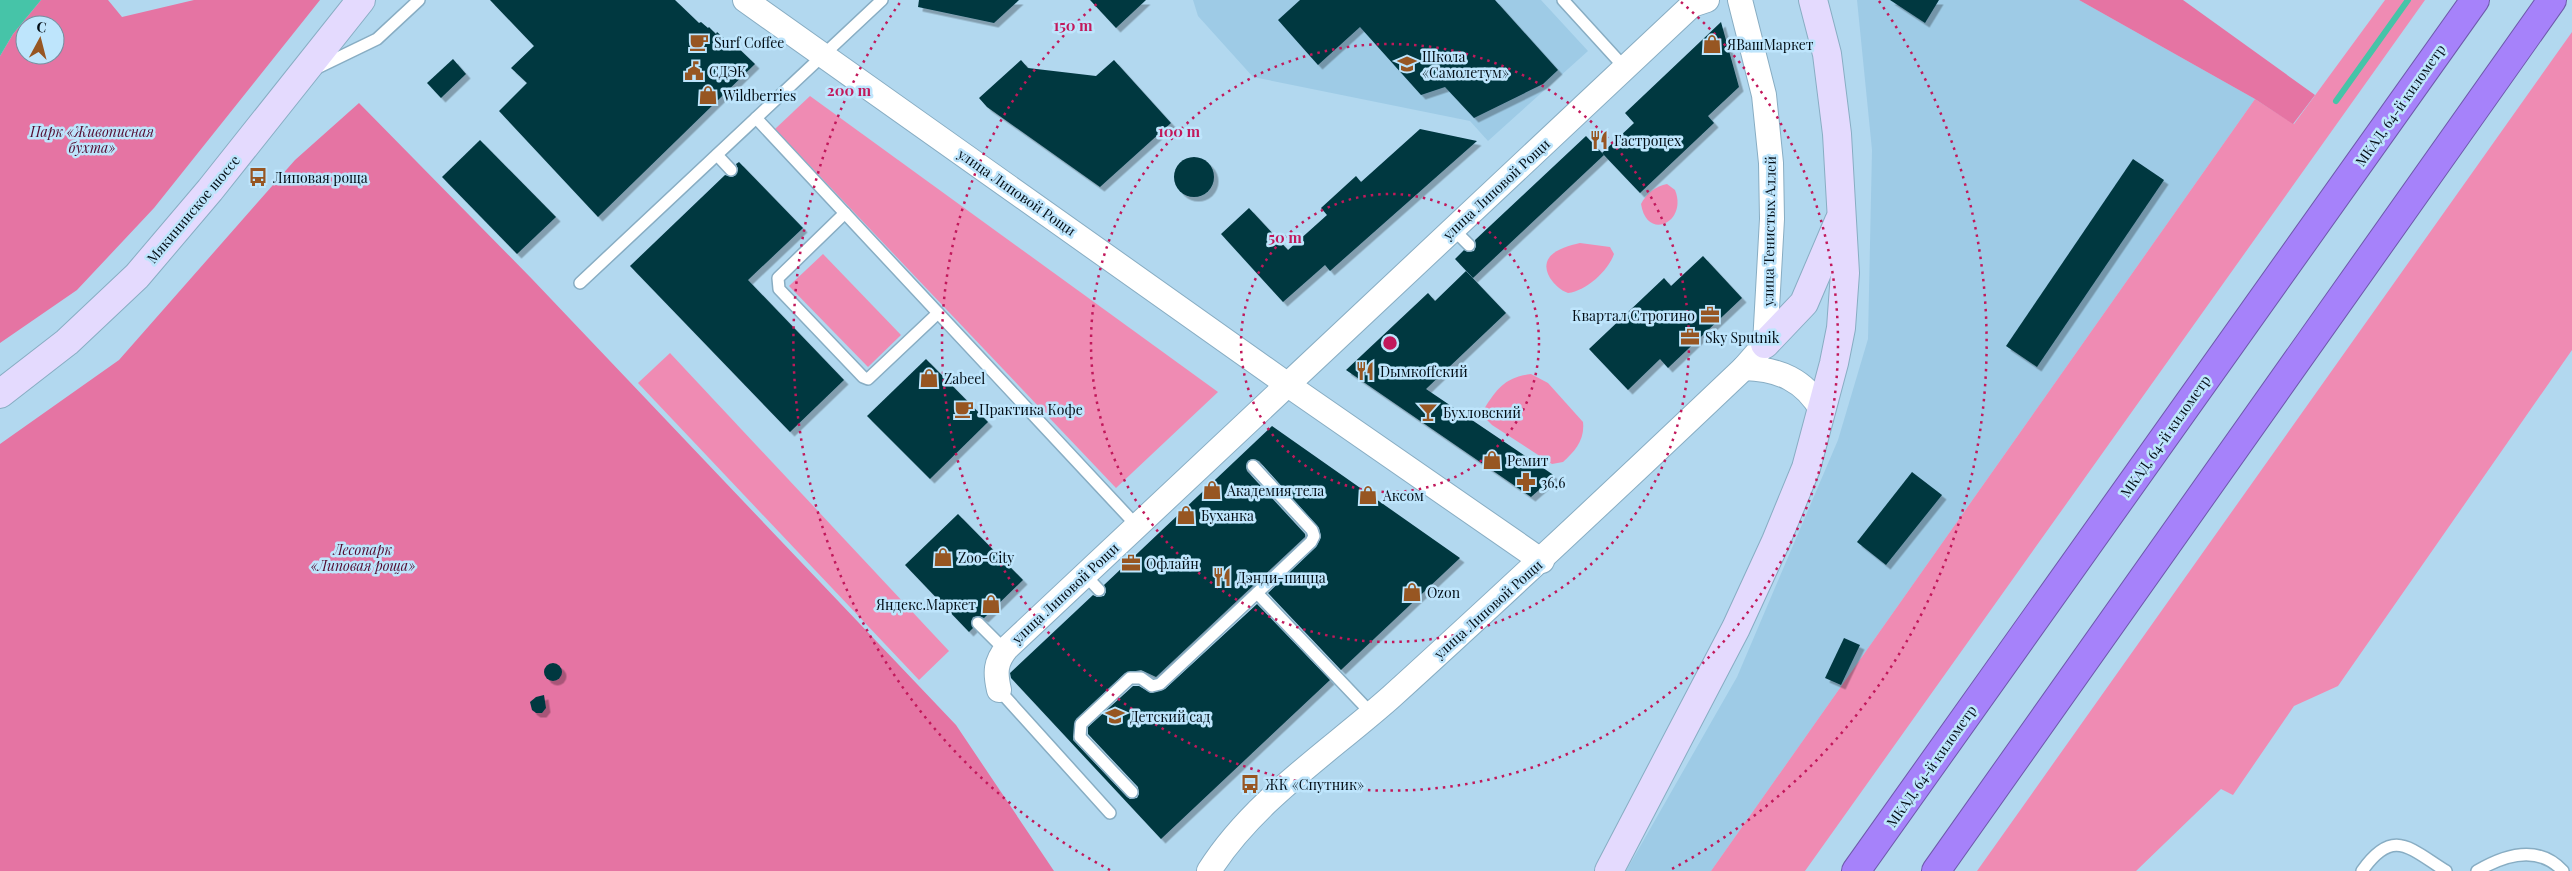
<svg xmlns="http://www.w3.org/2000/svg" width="2572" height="871" viewBox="0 0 2572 871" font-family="'Playfair Display',serif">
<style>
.built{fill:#9ecbe6}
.green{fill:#ef8bb3}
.forest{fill:#e574a3;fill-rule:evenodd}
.water{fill:#46c4a8}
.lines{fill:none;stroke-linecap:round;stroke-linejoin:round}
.stream{stroke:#46c4a8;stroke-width:6}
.building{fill:#053741;filter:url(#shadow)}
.lane-casing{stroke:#88adc3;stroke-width:14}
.street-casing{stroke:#88adc3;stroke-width:26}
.secondary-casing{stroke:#88adc3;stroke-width:30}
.highway-casing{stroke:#6d59aa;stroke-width:30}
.lane{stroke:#fff;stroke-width:11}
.street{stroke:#fff;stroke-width:24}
.secondary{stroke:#e4dafe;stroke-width:28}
.highway{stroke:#a682fa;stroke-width:28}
.ring{fill:none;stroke:#c2185b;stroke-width:2.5;stroke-dasharray:2.5 5}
.labels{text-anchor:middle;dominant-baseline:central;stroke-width:5;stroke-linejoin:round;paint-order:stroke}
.poi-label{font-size:14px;fill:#020d15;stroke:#bee5fc;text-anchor:start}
.street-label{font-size:14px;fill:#020d15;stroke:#bee5fc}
.park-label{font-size:14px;font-style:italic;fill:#530c30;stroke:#bee5fc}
.centre{fill:#c2185b;stroke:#bee5fc;stroke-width:2.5}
.ring-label{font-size:15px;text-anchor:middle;font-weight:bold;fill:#c2185b;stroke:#bee5fc;stroke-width:5;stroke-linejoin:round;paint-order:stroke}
</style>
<defs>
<filter id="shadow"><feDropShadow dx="4.5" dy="4.5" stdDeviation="0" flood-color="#0004"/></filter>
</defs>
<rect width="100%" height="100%" fill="#b2d8ef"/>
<!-- built -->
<g class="built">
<path d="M1193 0H1541L1588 51 1488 141 1470 121 1253 77 1198 16Z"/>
<path d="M1857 0H2079L2255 99 1711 871H1626L1737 677 1838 440 1868 339 1872 150Z"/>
</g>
<!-- green -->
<g class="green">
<path d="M2385 0H2425L1805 871H1711L2255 99 2294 124Z"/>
<path d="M2572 32V350L2338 686 2294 706 2233 795 2221 789 2136 871H1977Z"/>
<path d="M810 96 1218 392 1116 488 775 129Z"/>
<path d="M1667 184 1675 190C1688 222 1647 242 1641 204 1646 194 1656 186 1667 184Z"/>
<path d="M1580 243 1610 247 1614 254C1608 271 1586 291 1568 293 1560 290 1555 285 1550 278 1537 255 1562 247 1580 243Z"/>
<path d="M823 254 901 335 868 367 789 286Z"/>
<path d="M670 353 949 651 919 680 638 383Z"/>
<path d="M1531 374 1548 383 1583 422C1585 440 1575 451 1563 462L1552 464 1492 425 1485 418 1484 409C1497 388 1506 377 1531 374Z"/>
</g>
<!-- forest -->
<g class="forest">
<path d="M41 0H108L122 17 194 0H320L154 208 77 290 0 343V56L13 34ZM25 25H55V55H25Z"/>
<path d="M2079 0H2183L2315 95 2293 124 2255 99Z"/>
<path d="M359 103 532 279 956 725 1054 871H0V444L119 360 295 160Z"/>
</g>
<!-- water -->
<path class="water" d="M0 0H41L13 34 0 56Z"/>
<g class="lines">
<!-- stream -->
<path class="stream" d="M2336 101 2408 0"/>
</g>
<!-- building -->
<g class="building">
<path d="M490 0H675L699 23 701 22 708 28 709 27 716 34 717 32 731 44 733 43 755 64 598 217 499 111 527 83 511 68 534 46Z"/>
<path d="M919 0H1019L994 23 918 7Z"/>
<path d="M1090 0H1146L1116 28Z"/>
<path d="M1300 0H1495L1558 70 1543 84 1474 118 1445 87 1421 95 1360 27 1318 65 1278 20Z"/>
<path d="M1890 0H1939L1925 23Z"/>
<path d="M1721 22 1739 87 1708 116 1714 123 1640 193 1602 153 1634 123 1625 113Z"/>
<path d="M453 59 466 74 441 98 427 83Z"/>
<path d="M1021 60 1028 68 1096 76 1114 60 1171 123 1100 187 987 107 979 98Z"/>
<path d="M1420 129 1477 141 1330 271 1325 265 1283 302 1221 234 1249 208 1288 250 1327 215 1321 208 1356 176 1361 182Z"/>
<path d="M1586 136 1604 155 1473 278 1455 259 1464 250 1468 252 1474 251 1476 246 1475 240Z"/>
<path d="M480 140 556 217 517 254 442 177Z"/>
<circle cx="1194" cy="177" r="20"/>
<path d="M2133 159 2164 180 2037 367 2006 346Z"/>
<path d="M739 162 803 228 748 280 844 380 790 432 630 266 725 175 732 177 736 175 738 169 736 164Z"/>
<path d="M1703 256 1742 298 1668 368 1660 359 1628 390 1589 349 1664 278 1671 286Z"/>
<path d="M1466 271 1506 313 1426 389 1555 476 1531 497 1346 370 1428 293 1435 301Z"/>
<path d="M926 359 988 422 930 479 867 416Z"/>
<path d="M1272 426 1460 558 1341 670 1268 593 1316 547 1321 537 1319 528 1259 461 1252 459 1248 461 1246 467 1247 471 1305 534V537L1156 677 1141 670 1125 673 1076 719 1073 740 1127 797 1130 799 1137 798 1139 794 1138 787 1088 734V727L1133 686H1139L1151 693 1165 689 1257 604 1330 680 1161 839 1011 678 1010 673 1093 595 1097 597 1104 596 1106 592 1104 585Z"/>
<path d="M1912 472 1942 495 1886 565 1857 542Z"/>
<path d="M958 514 1023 580 984 618 979 616 973 617 971 622 973 628 969 632 905 565Z"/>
<path d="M1844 638 1860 645 1841 685 1825 678Z"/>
<circle cx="553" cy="672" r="9"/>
<path d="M544 695 546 708 542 713H536L532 710 530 702 536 697Z"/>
</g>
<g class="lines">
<!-- lane casing -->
<g class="lane-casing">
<g id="lane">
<path d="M1563 0 1625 68"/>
<path d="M315 69 377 39 419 0"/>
<path d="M756 118 1137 526"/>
<path d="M717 155 731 170"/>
<path d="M845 213 778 278 779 289 863 377 868 379 938 313"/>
<path d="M1453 229 1469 245"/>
<path d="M580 283 882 0"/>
<path d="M1253 466 1312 530 1314 536 1311 542 1257 593"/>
<path d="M1085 575 1099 590"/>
<path d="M978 623 1005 650"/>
<path d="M999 690 1110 813"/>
<path d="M1132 792 1080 737 1081 724 1130 678H1141L1152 686 1160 684 1257 593 1372 714"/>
<path d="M2362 871C2393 827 2409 848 2446 871"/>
<path d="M2477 871C2504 855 2538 844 2563 871"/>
</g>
</g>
<!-- street casing -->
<g class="street-casing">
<g id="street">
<path d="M745 0 1288 385 1542 561"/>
<path d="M1744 368C1779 369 1805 380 1822 411"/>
<path d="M999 690C995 673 995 662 1007 648L1692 5 1707 0"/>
<path d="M1209 871C1253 801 1329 752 1391 697 1510 589 1627 479 1744 368L1765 344 1772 219 1771 163 1764 95 1740 0"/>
</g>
</g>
<!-- secondary casing -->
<g class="secondary-casing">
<g id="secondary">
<path d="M1765 344 1804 303 1839 221"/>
<path d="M0 394 67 342 137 276 210 190 361 0"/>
<path d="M1609 871 1736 628 1776 541 1806 468 1834 363 1841 328 1845 273 1837 134 1827 54 1813 0"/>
</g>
</g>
<!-- highway casing -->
<g class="highway-casing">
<g id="highway">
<path d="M1856 871 2475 0"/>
<path d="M1936 871 2552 0"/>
</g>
</g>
<!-- lane -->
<use href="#lane" class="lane"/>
<!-- street -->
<use href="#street" class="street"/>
<!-- secondary -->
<use href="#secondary" class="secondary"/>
<!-- highway -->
<use href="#highway" class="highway"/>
</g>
<!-- distance rings -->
<g class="ring">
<circle cx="1390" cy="343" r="149"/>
<circle cx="1390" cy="343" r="299"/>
<path d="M1681 2A448 448 0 1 1 1099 2"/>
<path d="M1110 870A597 597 0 0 1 901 1M1879 1A597 597 0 0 1 1670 870"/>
</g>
<!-- icons -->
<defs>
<g id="cafe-bare" transform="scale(1.5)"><path d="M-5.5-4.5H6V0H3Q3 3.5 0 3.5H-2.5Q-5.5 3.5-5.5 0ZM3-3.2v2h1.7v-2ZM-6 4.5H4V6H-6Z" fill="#975622" stroke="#bee5fc" stroke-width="2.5" paint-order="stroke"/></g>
<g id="shop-bare" transform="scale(1.5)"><path d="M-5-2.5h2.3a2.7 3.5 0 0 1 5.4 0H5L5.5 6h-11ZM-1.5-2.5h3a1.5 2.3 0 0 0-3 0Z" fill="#975622" stroke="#bee5fc" stroke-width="2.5" paint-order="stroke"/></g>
<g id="school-bare" transform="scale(1.5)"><path d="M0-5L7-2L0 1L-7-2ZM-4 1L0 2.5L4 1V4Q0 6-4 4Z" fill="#975622" stroke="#bee5fc" stroke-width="2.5" paint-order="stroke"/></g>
<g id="civic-bare" transform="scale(1.5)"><path d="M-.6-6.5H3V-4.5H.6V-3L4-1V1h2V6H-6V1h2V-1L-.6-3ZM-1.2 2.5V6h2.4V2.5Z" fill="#975622" stroke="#bee5fc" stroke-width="2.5" paint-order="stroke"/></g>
<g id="restaurant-bare" transform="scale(1.5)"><path d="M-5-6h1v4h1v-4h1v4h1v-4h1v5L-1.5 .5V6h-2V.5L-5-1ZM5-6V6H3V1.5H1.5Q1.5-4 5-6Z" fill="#975622" stroke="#bee5fc" stroke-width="2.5" paint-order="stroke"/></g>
<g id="bus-bare" transform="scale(1.5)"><path d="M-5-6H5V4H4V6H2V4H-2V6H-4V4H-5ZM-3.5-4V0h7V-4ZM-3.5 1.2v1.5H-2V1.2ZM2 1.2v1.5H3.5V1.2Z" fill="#975622" stroke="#bee5fc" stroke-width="2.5" paint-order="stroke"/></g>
<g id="office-bare" transform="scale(1.5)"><path d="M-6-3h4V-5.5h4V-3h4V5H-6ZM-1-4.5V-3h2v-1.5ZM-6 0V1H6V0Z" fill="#975622" stroke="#bee5fc" stroke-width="2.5" paint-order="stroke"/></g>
<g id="bar-bare" transform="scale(1.5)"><path d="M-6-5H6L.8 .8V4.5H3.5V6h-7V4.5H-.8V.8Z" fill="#975622" stroke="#bee5fc" stroke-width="2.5" paint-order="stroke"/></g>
<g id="pharmacy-bare" transform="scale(1.5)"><path d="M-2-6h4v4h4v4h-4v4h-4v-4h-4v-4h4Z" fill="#975622" stroke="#bee5fc" stroke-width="2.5" paint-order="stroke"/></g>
</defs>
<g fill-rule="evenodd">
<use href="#cafe-bare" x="699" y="42"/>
<use href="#shop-bare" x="1712" y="44"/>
<use href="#school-bare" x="1407" y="64"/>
<use href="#civic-bare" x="694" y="71"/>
<use href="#shop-bare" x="708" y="95"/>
<use href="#restaurant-bare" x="1599" y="140"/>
<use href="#bus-bare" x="258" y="177"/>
<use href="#office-bare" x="1710" y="315"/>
<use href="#office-bare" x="1690" y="337"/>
<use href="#restaurant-bare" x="1365" y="371"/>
<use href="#shop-bare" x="929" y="378"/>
<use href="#cafe-bare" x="964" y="409"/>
<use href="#bar-bare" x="1428" y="412"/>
<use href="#shop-bare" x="1492" y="460"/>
<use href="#pharmacy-bare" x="1526" y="482"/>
<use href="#shop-bare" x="1212" y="490"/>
<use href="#shop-bare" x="1368" y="495"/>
<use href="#shop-bare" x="1186" y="515"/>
<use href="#shop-bare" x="943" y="557"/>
<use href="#office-bare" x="1131" y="563"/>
<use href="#restaurant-bare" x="1222" y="577"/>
<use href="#shop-bare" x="1412" y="592"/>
<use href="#shop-bare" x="991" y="604"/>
<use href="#school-bare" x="1115" y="716"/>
<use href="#bus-bare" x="1250" y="784"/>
</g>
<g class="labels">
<!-- poi labels -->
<g class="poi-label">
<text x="714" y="42">Surf Coffee</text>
<text x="1727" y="44">ЯВашМаркет</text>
<text x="1422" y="56">Школа<tspan x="1422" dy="16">«Самолетум»</tspan></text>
<text x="709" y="71">СДЭК</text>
<text x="723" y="95">Wildberries</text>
<text x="1614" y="140">Гастроцех</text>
<text x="273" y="177">Липовая роща</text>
<text x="1695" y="315" text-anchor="end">Квартал Строгино</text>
<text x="1705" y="337">Sky Sputnik</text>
<text x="1380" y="371">Dымкoffский</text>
<text x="944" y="378">Zabeel</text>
<text x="979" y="409">Практика Кофе</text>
<text x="1443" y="412">Бухловский</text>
<text x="1507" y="460">Ремит</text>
<text x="1541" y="482">36,6</text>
<text x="1227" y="490">Академия тела</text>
<text x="1383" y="495">Аксом</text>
<text x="1201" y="515">Буханка</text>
<text x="958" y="557">Zoo-City</text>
<text x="1146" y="563">Офлайн</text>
<text x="1237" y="577">Дэнди-пицца</text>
<text x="1427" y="592">Ozon</text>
<text x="976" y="604" text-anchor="end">Яндекс.Маркет</text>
<text x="1130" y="716">Детский сад</text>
<text x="1265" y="784">ЖК «Спутник»</text>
</g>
<!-- street labels -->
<g class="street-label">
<text transform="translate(2400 105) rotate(-55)">МКАД, 64-й километр</text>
<text transform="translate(1496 189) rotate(-43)">улица Липовой Рощи</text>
<text transform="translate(1017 192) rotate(35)">улица Липовой Рощи</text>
<text transform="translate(193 209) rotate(-50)">Мякининское шоссе</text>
<text transform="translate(1769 231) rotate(-89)">улица Тенистых Аллей</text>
<text transform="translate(2165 436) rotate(-55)">МКАД, 64-й километр</text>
<text transform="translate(1065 593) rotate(-43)">улица Липовой Рощи</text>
<text transform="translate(1488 609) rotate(-42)">улица Липовой Рощи</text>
<text transform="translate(1931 766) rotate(-55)">МКАД, 64-й километр</text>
</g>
<!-- park labels -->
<g class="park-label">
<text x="92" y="131">Парк «Живописная<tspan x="92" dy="16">бухта»</tspan></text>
<text x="363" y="549">Лесопарк<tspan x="363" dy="16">«Липовая роща»</tspan></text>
</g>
</g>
<circle cx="1390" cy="343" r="8" class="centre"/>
<g class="ring-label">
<text x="1073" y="31">150 m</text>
<text x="849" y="96">200 m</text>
<text x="1179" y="137">100 m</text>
<text x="1285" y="243">50 m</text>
</g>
<!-- north arrow -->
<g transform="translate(40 40) rotate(7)"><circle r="24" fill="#bee5fc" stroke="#738fa0"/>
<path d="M0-4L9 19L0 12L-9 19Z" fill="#975622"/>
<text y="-8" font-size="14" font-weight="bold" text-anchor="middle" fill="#020d15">С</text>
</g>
</svg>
